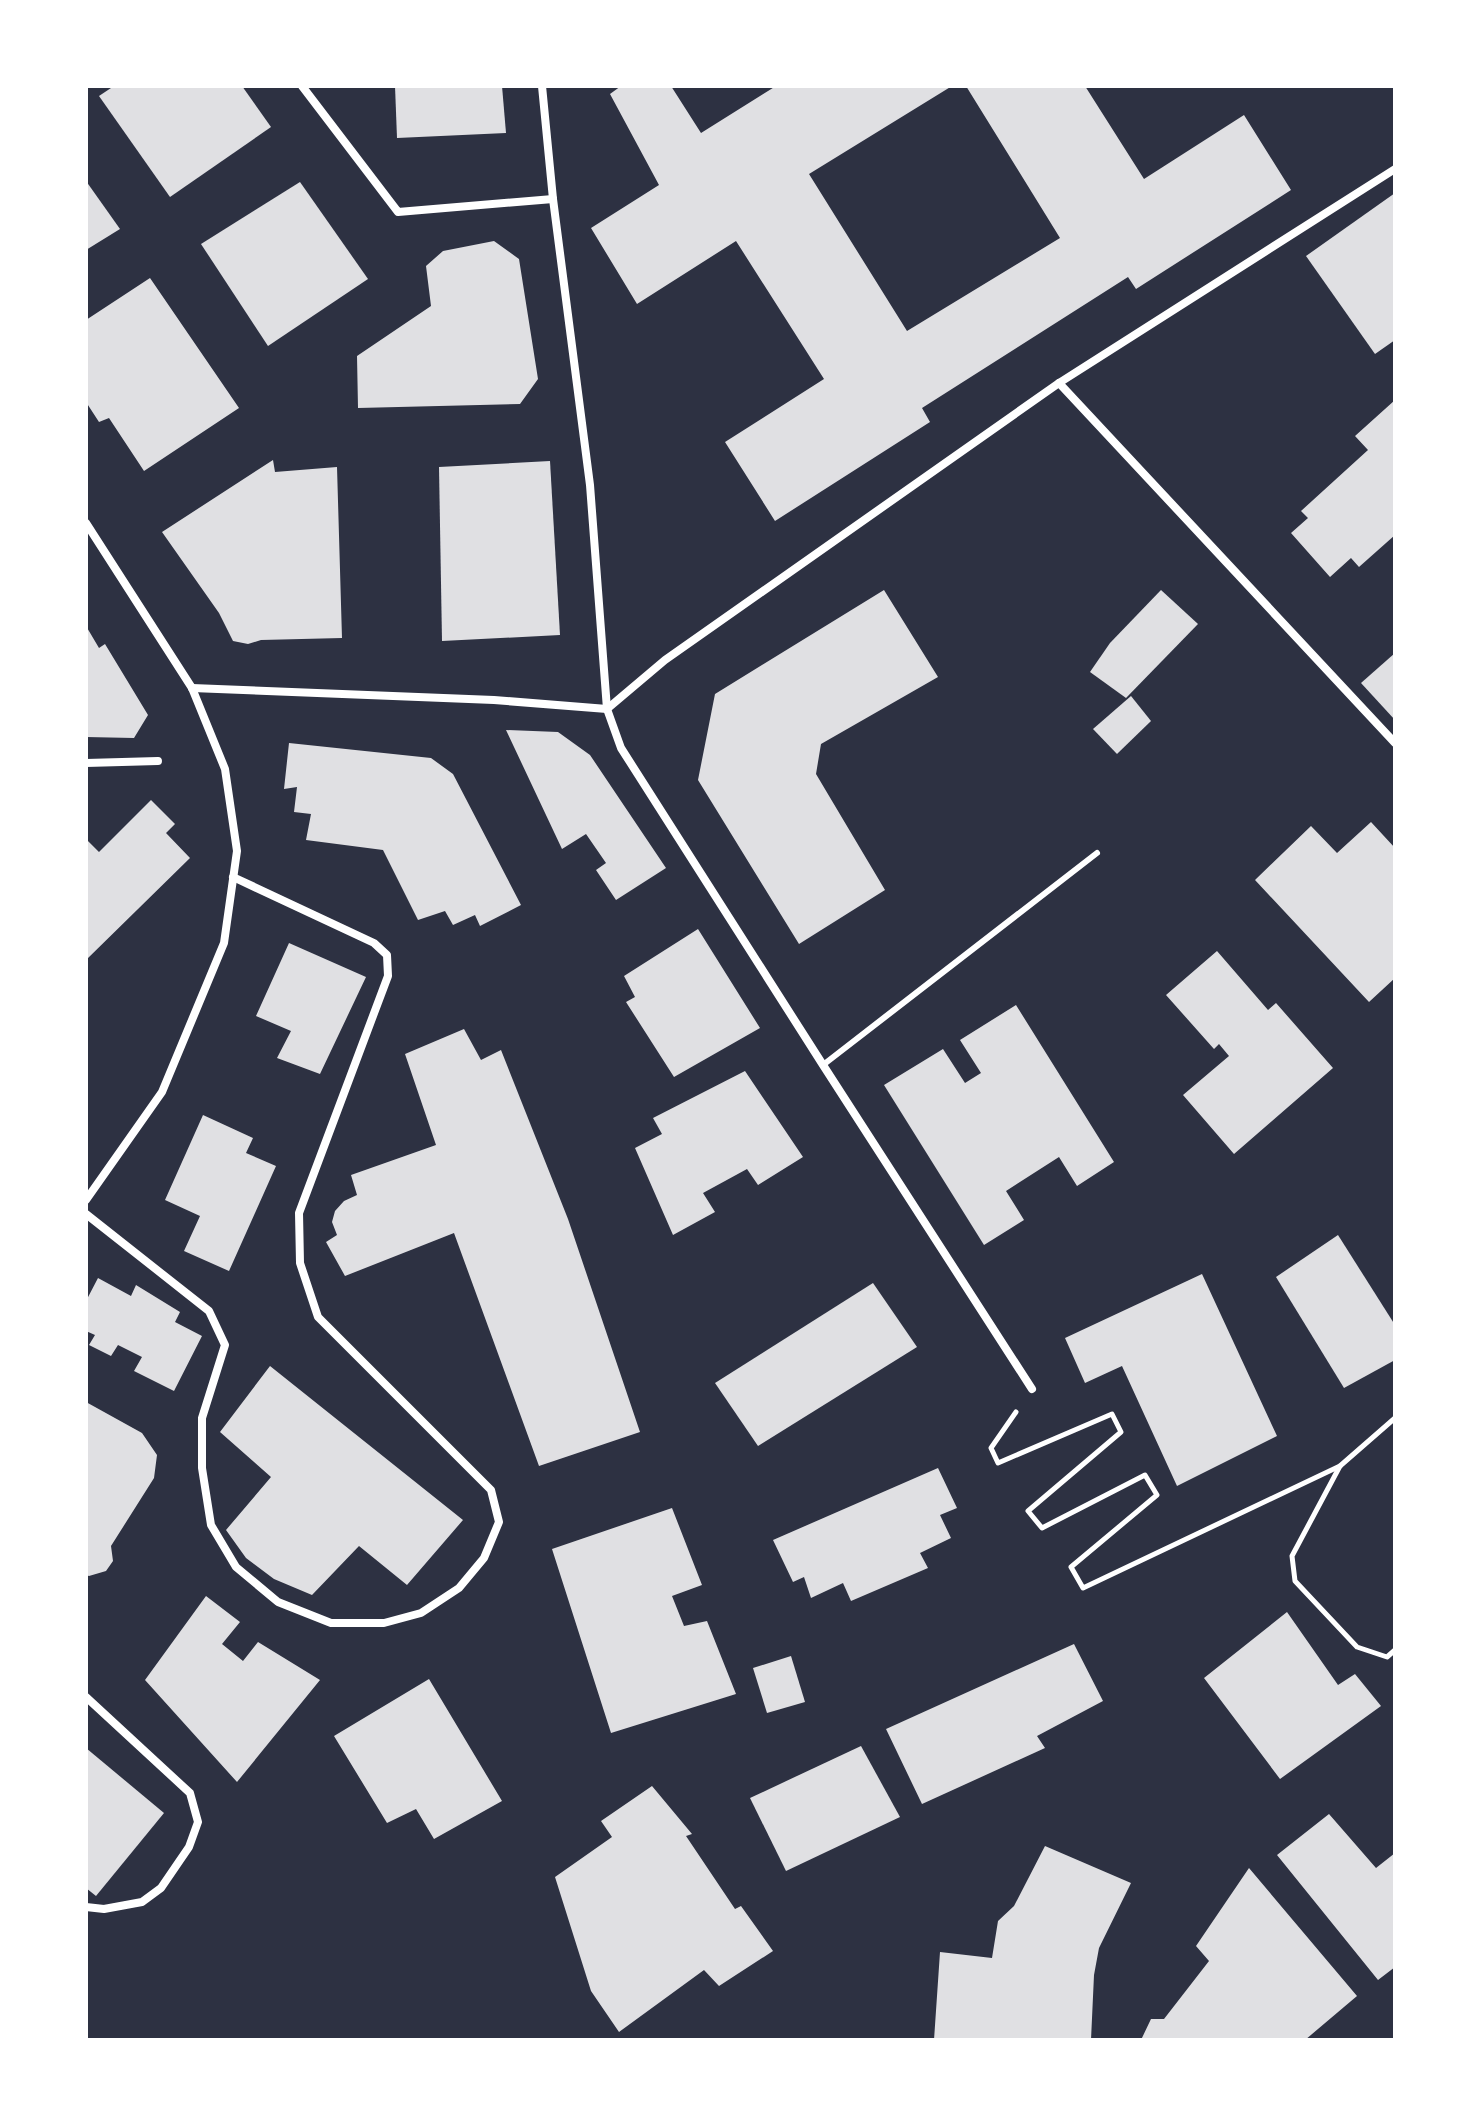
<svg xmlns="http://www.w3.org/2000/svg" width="1481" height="2126" viewBox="0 0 1481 2126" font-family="'Libre Baskerville',serif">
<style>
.building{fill:#e0e0e3}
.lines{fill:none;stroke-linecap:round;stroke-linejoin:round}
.path{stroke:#fff;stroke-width:5}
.service{stroke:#fff;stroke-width:6}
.minor{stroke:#fff;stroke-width:8}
</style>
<rect width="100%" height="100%" fill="#2d3142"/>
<!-- building -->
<g class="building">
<path d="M114 86H242L271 127 170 197 99 96Z"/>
<path d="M395 86H502L506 133 397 138Z"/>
<path d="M621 86H671L701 133 776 86H952L809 174 907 331 1060 238 966 86H1085L1144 179 1244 115 1291 190 1136 289 1128 277 922 408 930 422 775 521 725 442 824 379 736 241 637 304 591 228 659 185 610 94Z"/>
<path d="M86 181 120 229 86 250Z"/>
<path d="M300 182 368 279 268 346 201 244Z"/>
<path d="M1395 193V340L1375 354 1306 256Z"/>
<path d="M494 241 519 259 538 379 520 404 358 408 357 356 431 306 426 266 443 251Z"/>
<path d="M150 278 239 408 144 471 109 418 99 422 86 402V320Z"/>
<path d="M1395 400V535L1359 567 1351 558 1330 577 1291 533 1308 518 1301 511 1368 450 1355 436Z"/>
<path d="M273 460 275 472 337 467 342 638 261 640 248 644 233 641 219 613 162 532Z"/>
<path d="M550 461 560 635 442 641 439 467Z"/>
<path d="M884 590 938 677 821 744 816 774 885 890 799 944 698 780 715 694Z"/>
<path d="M1161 590 1198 624 1126 698 1090 672 1110 643Z"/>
<path d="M86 626 99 648 105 644 148 715 134 738 86 737Z"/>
<path d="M1395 653V720L1361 683Z"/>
<path d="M1131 696 1151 721 1117 754 1093 729Z"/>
<path d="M506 730 558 732 590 755 666 868 616 900 596 870 606 863 586 834 562 849Z"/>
<path d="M289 743 431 758 453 774 521 905 480 926 475 915 453 925 445 911 418 920 383 850 306 840 311 814 294 812 297 787 284 789Z"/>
<path d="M151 800 175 824 166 833 190 858 86 960V839L99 852Z"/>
<path d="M1371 822 1395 848V978L1369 1002 1255 880 1311 826 1337 853Z"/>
<path d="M698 929 760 1028 674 1077 626 1002 635 997 624 976Z"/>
<path d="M289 943 366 977 320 1074 277 1058 291 1031 256 1016Z"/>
<path d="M1217 951 1268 1010 1276 1003 1333 1068 1234 1154 1183 1095 1229 1056 1219 1044 1214 1049 1166 995Z"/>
<path d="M1016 1005 1114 1162 1077 1186 1059 1157 1006 1191 1024 1220 984 1245 884 1085 943 1049 965 1083 981 1073 960 1040Z"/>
<path d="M464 1029 481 1060 501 1050 568 1219 640 1432 539 1466 454 1233 345 1276 326 1242 337 1235 332 1222 335 1211 344 1201 357 1195 351 1175 436 1145 405 1054Z"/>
<path d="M745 1071 803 1157 758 1185 747 1169 703 1193 715 1212 673 1235 635 1148 662 1134 653 1118Z"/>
<path d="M203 1115 253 1138 246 1153 276 1166 229 1271 184 1251 200 1216 165 1200Z"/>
<path d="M1338 1235 1395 1325V1360L1344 1388 1276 1277Z"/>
<path d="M1202 1274 1277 1436 1177 1486 1122 1366 1085 1383 1065 1338Z"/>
<path d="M98 1278 131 1296 136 1285 180 1312 175 1322 202 1336 174 1391 134 1371 142 1357 118 1345 111 1356 89 1345 95 1335 86 1331V1301Z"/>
<path d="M873 1283 917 1347 758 1446 715 1383Z"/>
<path d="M270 1366 463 1520 407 1585 359 1546 312 1595 274 1579 246 1558 226 1530 271 1477 220 1432Z"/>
<path d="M86 1402 142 1433 157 1455 154 1478 111 1546 113 1561 106 1571 89 1576 86 1575Z"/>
<path d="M938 1468 957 1508 940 1515 951 1538 920 1553 928 1568 851 1601 843 1583 811 1598 804 1577 793 1582 773 1540Z"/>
<path d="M672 1508 702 1585 672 1596 684 1626 707 1621 736 1694 611 1733 552 1549Z"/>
<path d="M206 1596 240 1622 222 1644 243 1661 258 1642 320 1680 237 1782 145 1680Z"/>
<path d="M1287 1612 1338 1685 1355 1674 1381 1706 1280 1779 1204 1678Z"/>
<path d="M1074 1644 1103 1701 1037 1736 1045 1748 922 1804 886 1729Z"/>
<path d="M791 1656 805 1702 767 1713 753 1668Z"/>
<path d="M429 1679 502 1801 434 1839 416 1809 387 1823 334 1736Z"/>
<path d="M861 1746 900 1817 786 1871 750 1798Z"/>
<path d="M86 1748 164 1813 96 1896 86 1888Z"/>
<path d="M652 1786 692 1834 686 1836 735 1909 741 1906 773 1951 719 1986 704 1970 619 2032 591 1991 555 1877 612 1837 601 1821Z"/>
<path d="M1329 1814 1376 1868 1395 1853V1967L1378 1980 1277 1855Z"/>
<path d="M1045 1846 1131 1883 1099 1948 1094 1975 1091 2040H934L940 1952 992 1958 998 1921 1014 1906Z"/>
<path d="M1249 1868 1357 1996 1305 2040H1141L1151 2019H1164L1209 1961 1196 1946Z"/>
</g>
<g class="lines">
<!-- path -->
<g class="path">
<path d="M1016 1412 991 1448 998 1463 1112 1414 1121 1432 1028 1511 1042 1528 1145 1475 1157 1495 1071 1567 1083 1588 1340 1466"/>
<path d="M1395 1418 1340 1466 1292 1556 1295 1581 1357 1647 1387 1657 1395 1650"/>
</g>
<!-- service -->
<path class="service" d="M823 1065 1097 853"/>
<!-- minor -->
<g class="minor">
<path d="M302 86 398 212 553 199"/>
<path d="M542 86 553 199 590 485 607 709 621 748 823 1065 1032 1389"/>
<path d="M1059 383 1395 743"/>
<path d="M86 523 192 688 225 769 237 851 224 943 162 1092 86 1200"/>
<path d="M192 688 494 700 607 709 665 660 1059 383 1395 169"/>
<path d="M86 763 158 761"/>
<path d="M86 1214 209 1311 225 1345 202 1418V1468L211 1525 236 1567 278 1602 331 1623H384L421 1613 459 1588 484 1558 499 1522 491 1490 318 1317 300 1263 299 1213 388 976 387 955 374 943 233 877"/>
<path d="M86 1697 190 1793 198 1822 189 1847 161 1888 142 1902 104 1909 86 1907"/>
</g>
</g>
<!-- border -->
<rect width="1481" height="2126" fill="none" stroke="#ffffff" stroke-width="176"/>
</svg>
